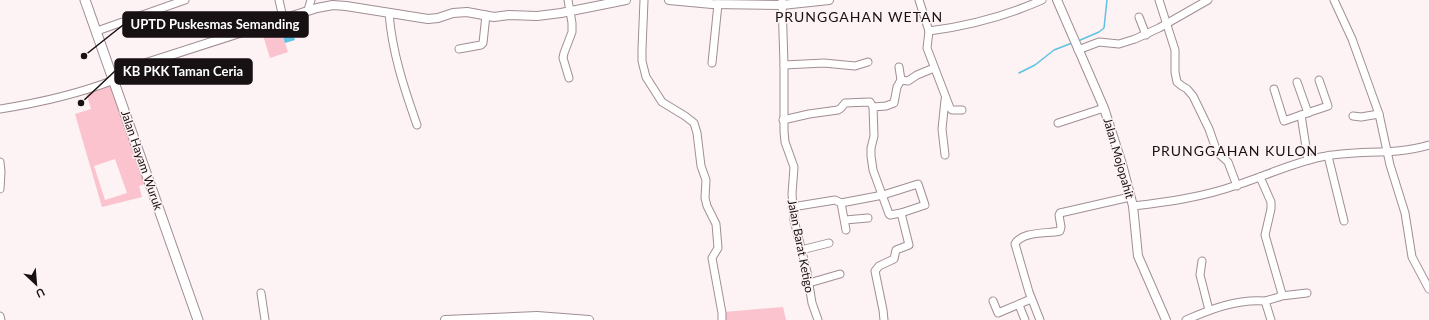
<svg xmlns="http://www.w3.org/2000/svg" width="1429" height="320" viewBox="0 0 1429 320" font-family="Lato,sans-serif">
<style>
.green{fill:#fac3ce;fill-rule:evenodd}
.water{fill:#5ec2e4}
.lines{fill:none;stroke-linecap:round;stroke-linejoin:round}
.stream{stroke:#5ec2e4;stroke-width:1.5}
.minor-casing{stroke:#a08f92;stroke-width:9}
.tertiary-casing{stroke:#a08f92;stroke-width:10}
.secondary-casing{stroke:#a08f92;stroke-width:11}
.minor{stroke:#fff;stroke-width:7}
.tertiary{stroke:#fff;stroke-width:8}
.secondary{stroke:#fff;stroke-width:9}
.labels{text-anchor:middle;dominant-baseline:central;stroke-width:3;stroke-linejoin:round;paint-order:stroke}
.street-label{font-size:12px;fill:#181113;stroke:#fdf2f4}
.quarter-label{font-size:14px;letter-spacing:1px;fill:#181113;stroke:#fdf2f4}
.leader{fill:none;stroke:#181113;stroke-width:1.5}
.callout-dot{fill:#181113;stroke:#fdf2f4;stroke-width:1.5}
.callout{fill:#181113;stroke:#181113;stroke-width:1.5}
.callout-label{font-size:13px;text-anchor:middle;font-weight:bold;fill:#fff}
</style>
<rect width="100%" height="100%" fill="#fdf2f4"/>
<!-- green -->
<g class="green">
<path d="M279 24 288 52 270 58 261 29Z"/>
<path d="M114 84 148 183 139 186 142 197 102 207 75 114 91 109 86 92ZM115 159 127 193 105 200 94 166Z"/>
<path d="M783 307 786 320H724V312Z"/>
</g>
<!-- water -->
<path class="water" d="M290 26 295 40 285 43 281 29Z"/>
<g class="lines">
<!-- stream -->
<g class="stream">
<path d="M1078 41 1099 32 1104 28 1107 0"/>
<path d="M1019 73 1035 65 1054 50 1072 43"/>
</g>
<!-- minor casing -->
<g class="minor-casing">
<g id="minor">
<path d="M279 0 283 18"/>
<path d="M568 0 572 23V32L564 53 563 58 569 78"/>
<path d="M644 0 642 49V61L646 77 662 102 685 116 694 123 697 133 701 166 706 180 705 198 707 206 716 224 718 248 712 258 722 313V320"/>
<path d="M782 0 784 65V131L785 142 794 167 792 194 794 220 807 272 812 303 818 320"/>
<path d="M919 0 929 31"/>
<path d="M1159 0 1175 50V72L1177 82 1182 86 1187 89 1193 96 1209 129 1216 149 1218 153 1228 162 1237 186"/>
<path d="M1334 0 1352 39 1379 114 1390 165 1405 213 1412 257 1429 289"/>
<path d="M308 10 311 0"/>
<path d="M389 13C392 52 404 88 417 125"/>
<path d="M1139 17 1146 35"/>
<path d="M97 31 185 0"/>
<path d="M459 49 481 45 483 43 486 15"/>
<path d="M1078 50 1099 42 1119 44 1135 39 1159 28 1208 0"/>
<path d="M712 63 718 4"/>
<path d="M784 65 824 63 855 66 868 62"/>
<path d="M901 80 908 81 917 75 934 68"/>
<path d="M1297 82 1308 113"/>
<path d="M1274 89 1284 121 1301 115"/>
<path d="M0 109C38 103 78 94 114 80"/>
<path d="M962 110H952L950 108 927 48 929 31C967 26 1006 16 1042 0"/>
<path d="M1353 116 1361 117 1379 114"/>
<path d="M783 120 809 114 838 110 841 108 845 103 870 102 873 107"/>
<path d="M1058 123 1104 108"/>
<path d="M945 155 942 129 945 100"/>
<path d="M1328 156 1344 221"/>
<path d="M1308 160 1301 115 1328 106 1319 80"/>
<path d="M0 162 1 172 0 189"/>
<path d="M1260 177 1271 202V209L1265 235 1282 294 1279 297 1265 301 1271 320"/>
<path d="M841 203 883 195 918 184 925 205 901 213 890 215 889 214 873 170 871 156V148L874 136 873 107 886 106 894 103 897 87 901 80 899 67"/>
<path d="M1133 206C1168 202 1203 197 1237 185 1265 176 1292 163 1321 157 1357 149 1393 156 1429 145"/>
<path d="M792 207 835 200 841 203 846 230"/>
<path d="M845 220 868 218"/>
<path d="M801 250 829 243"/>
<path d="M1202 261 1200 275 1209 310"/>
<path d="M809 283 840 274"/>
<path d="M261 293 265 320"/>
<path d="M1281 296 1307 293"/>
<path d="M993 301 998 313 1031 299"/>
<path d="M1019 305 1025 320"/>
<path d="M0 316 1 320"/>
<path d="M884 320 883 310 875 271 879 266 894 259 896 250 909 245 901 213"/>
<path d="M1040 320 1029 292 1015 244C1022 231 1047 234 1060 231L1061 227 1059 215 1060 213 1130 197"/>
<path d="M1186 320C1211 309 1237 299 1265 301"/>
</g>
</g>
<!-- tertiary casing -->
<g class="tertiary-casing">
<g id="tertiary">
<path d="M669 0 712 4 782 5 829 0"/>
<path d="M1057 0 1104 108 1122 164 1133 206 1138 256 1166 320"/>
<path d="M112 74 317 8 333 5 346 6 428 19 438 18 453 13 467 12 494 17 509 15 537 16 561 13 626 0"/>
<path d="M445 320 537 316 589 320"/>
</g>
</g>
<!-- secondary casing -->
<g class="secondary-casing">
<path id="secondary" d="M85 0 198 320"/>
</g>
<!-- minor -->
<use href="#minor" class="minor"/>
<!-- tertiary -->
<use href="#tertiary" class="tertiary"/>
<!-- secondary -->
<use href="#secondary" class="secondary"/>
</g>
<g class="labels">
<!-- street labels -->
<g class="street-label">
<text transform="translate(1119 158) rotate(74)">Jalan Mojopahit</text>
<text transform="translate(142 160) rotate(71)">Jalan Hayam Wuruk</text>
<text transform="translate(801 246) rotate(79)">Jalan Barat Ketigo</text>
</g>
<!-- quarter labels -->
<g class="quarter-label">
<text x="859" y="16">PRUNGGAHAN WETAN</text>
<text x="1235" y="150">PRUNGGAHAN KULON</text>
</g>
</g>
<!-- callouts -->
<path class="leader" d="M84 56L123 25M81 103L115 71"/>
<g class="callout-dot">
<circle cx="84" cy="56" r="4"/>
<circle cx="81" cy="103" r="4"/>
</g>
<g class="callout">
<rect x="123" y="12" width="185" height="25" rx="4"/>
<rect x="115" y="59" width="137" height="25" rx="4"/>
</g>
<g class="callout-label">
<text x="215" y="29">UPTD Puskesmas Semanding</text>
<text x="183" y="76">KB PKK Taman Ceria</text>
</g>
<!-- north arrow -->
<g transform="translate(36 284) rotate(154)" stroke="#fdf2f4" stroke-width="3" paint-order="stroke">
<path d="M0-3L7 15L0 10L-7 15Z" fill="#181113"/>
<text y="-6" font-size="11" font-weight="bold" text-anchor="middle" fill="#181113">U</text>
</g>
</svg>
